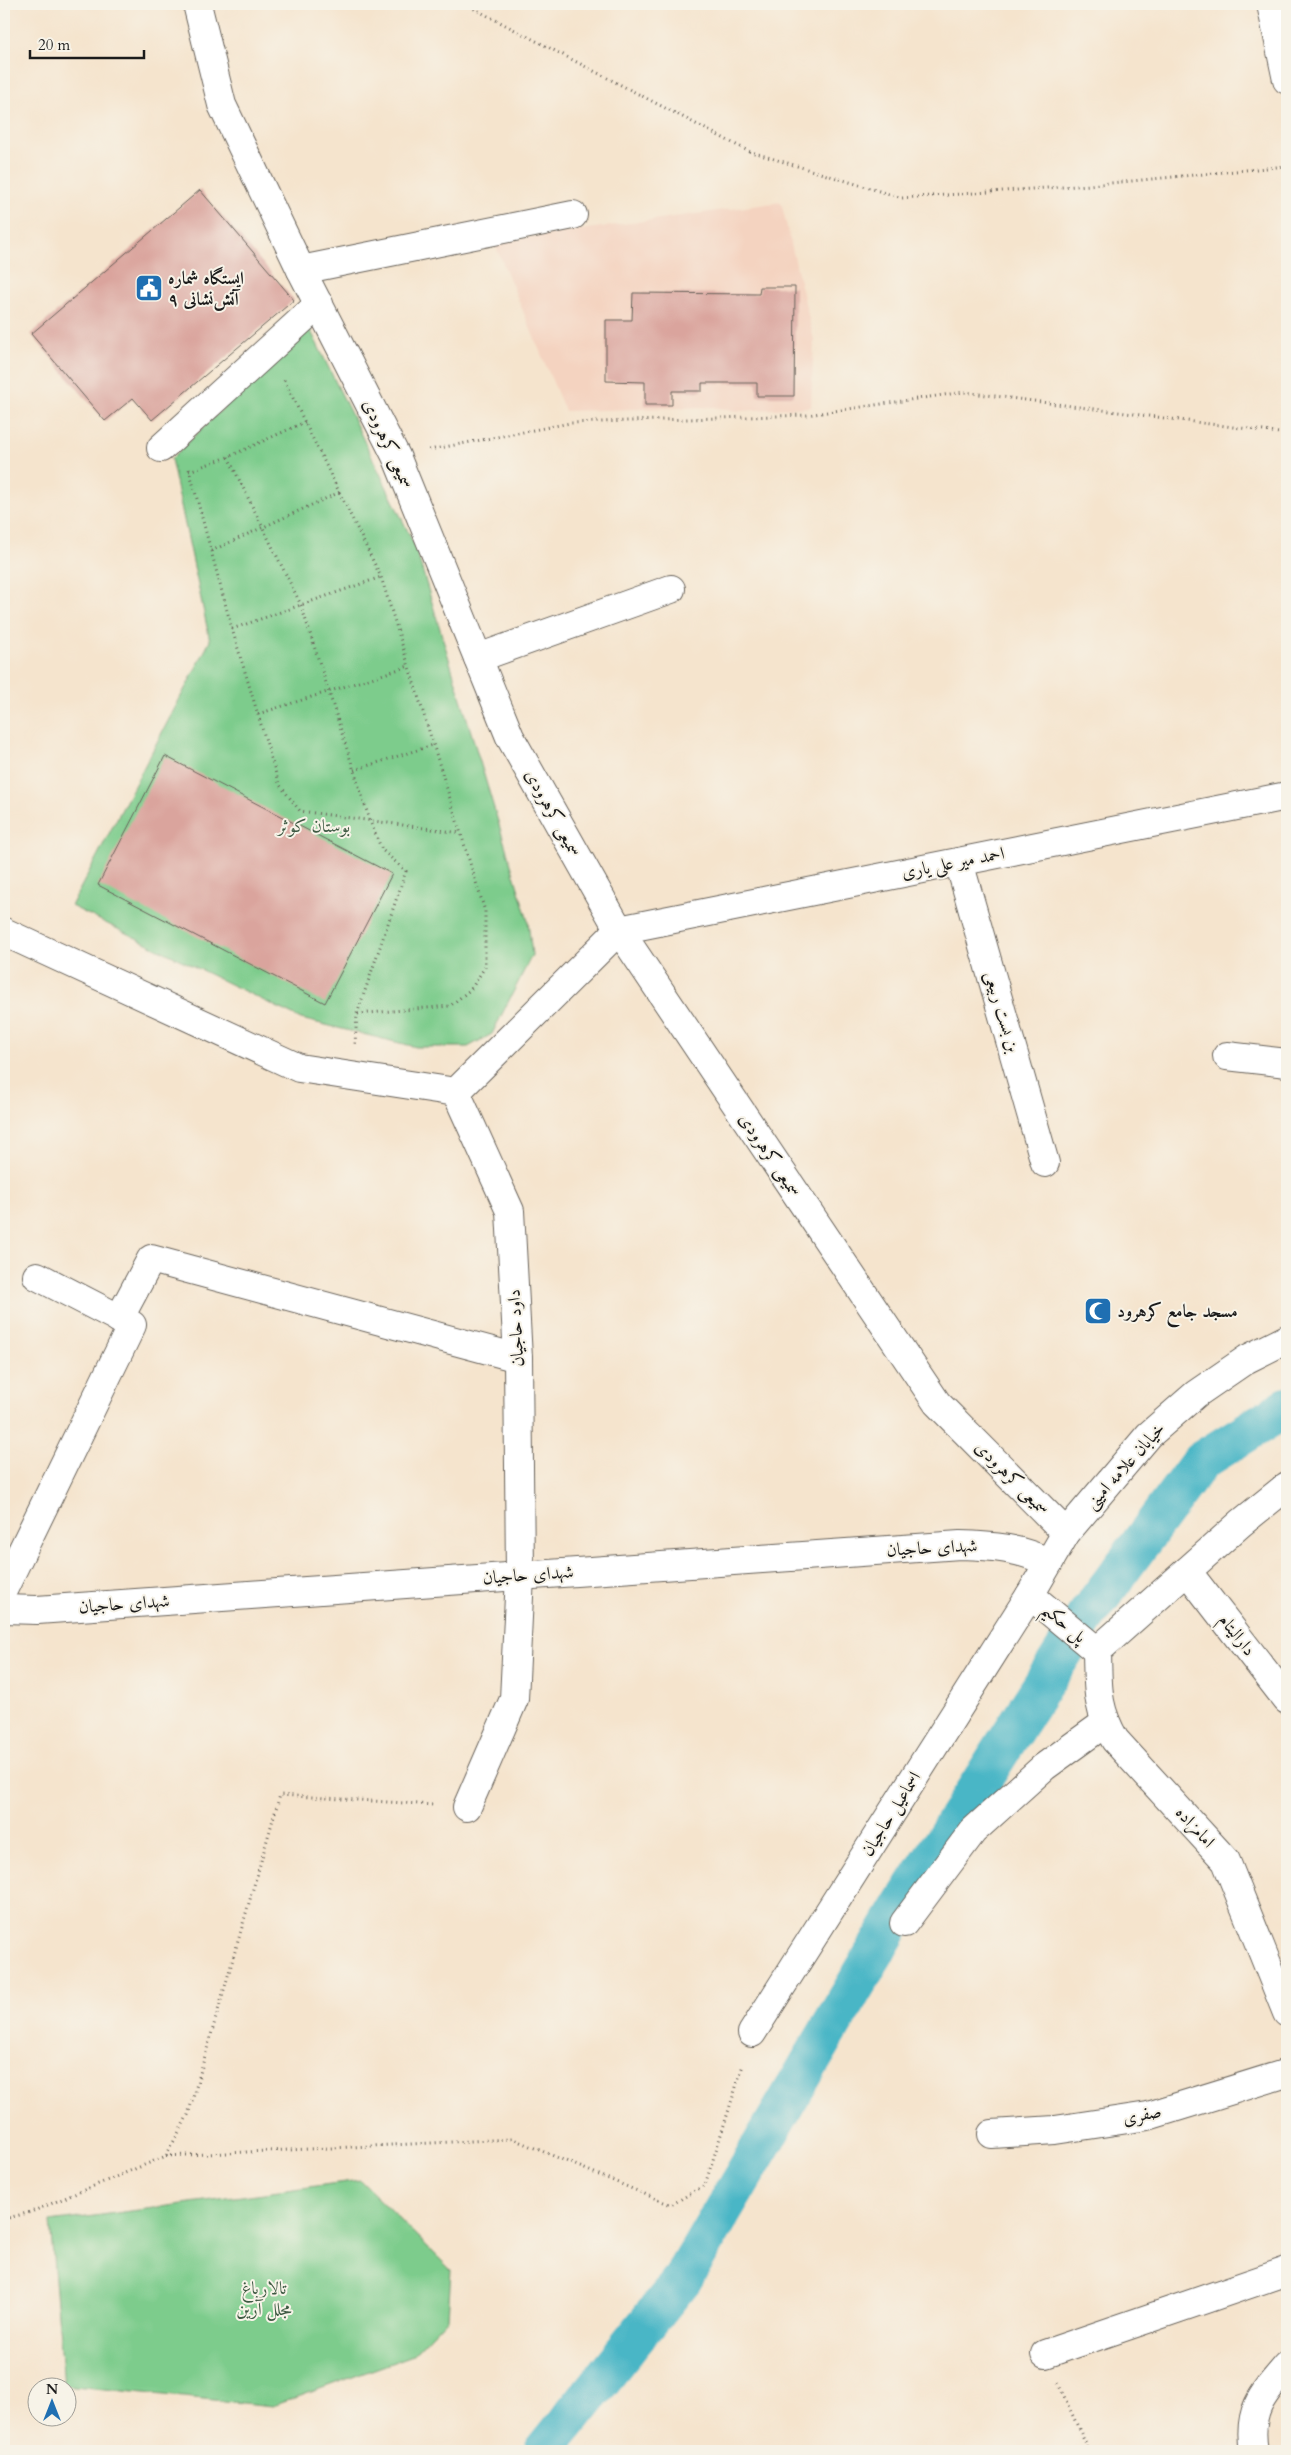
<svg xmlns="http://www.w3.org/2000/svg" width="1291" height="2455" viewBox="0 0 1291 2455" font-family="Cardo,Amiri,serif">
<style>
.built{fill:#f4d3c0}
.green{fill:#7dcc8c;stroke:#4c7454}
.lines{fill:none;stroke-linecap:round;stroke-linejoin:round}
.canal{stroke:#4ab6c6;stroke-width:40}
.building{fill:#daa49d}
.minor-casing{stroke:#68625a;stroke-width:30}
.path{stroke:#68625a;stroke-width:3;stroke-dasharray:1 4;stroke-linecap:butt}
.minor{stroke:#fff;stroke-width:28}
.labels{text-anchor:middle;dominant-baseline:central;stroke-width:4;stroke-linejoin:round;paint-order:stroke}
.poi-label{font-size:18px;font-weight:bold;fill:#1c1c1c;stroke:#f7f3e8;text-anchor:start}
.street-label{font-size:18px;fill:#1c1c1c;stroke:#f7f3e8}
.park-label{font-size:18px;fill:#3e5a43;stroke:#f7f3e8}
</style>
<rect width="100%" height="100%" fill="#f7f3e8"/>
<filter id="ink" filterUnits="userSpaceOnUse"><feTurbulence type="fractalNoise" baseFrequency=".02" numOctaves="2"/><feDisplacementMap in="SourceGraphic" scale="10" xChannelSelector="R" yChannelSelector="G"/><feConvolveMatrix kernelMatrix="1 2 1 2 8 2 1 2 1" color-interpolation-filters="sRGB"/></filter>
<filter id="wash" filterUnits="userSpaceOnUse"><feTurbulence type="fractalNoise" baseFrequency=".0096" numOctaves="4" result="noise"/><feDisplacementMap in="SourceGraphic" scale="20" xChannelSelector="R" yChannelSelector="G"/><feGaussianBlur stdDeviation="1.12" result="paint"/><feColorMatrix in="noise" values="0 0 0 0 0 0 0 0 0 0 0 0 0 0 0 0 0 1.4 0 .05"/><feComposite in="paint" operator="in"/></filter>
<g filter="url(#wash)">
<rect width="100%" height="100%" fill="#f5e4cd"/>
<!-- built -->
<path class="built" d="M781 202 814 340 811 407 739 411 713 407 565 411 494 242Z"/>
<!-- green -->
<g class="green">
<path d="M308 325 415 546 528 921 532 955 492 1034 468 1047H416L301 1019 71 906 210 641 171 459Z"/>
<path d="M360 2180 451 2270 448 2318 413 2355 273 2406 64 2385 50 2222Z"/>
</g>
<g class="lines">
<!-- canal -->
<path class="canal" d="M544 2451 682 2280 902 1906 1085 1618 1201 1461 1287 1407"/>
</g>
<g id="blocks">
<!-- building -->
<g class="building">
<path d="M200 190 294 300 152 420 133 398 105 421 31 334Z"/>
<path d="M760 287H795L794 396H757V383H702V391H672V405H645V382L606 381V320H632L633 293 759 294Z"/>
<path d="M165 756 392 874 325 1003 98 885Z"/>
</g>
</g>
</g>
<g filter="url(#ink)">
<use href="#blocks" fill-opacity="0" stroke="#68625a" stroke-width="1"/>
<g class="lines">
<!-- minor casing -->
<g class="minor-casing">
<g id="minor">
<path d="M197 4 222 105 301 270 396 456 510 737 619 930 937 1403 1066 1533"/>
<path d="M1271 4 1287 80"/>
<path d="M301 270 573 215"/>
<path d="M161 448 319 304"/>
<path d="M478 658 671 589"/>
<path d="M959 862 1045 1163"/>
<path d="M4 932 299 1068 456 1092"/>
<path d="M1227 1056 1287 1063"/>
<path d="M456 1092 619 930 1287 796"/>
<path d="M456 1092 510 1211 518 1358 520 1576 514 1699 467 1807"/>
<path d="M119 1319 151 1259 518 1358"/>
<path d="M1187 1571 1287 1700"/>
<path d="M4 1588 132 1325 37 1276"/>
<path d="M1030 1595 1097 1651"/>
<path d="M4 1609 37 1610 960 1545C996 1546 1016 1548 1049 1562"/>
<path d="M1097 1651C1098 1688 1096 1707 1115 1740L1226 1861 1287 2013"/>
<path d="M1097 1651 1241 1523 1287 1486"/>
<path d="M904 1923 973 1831 1044 1767 1105 1723"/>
<path d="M752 2033 1030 1595 1066 1533 1149 1435 1196 1394 1247 1359 1287 1339"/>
<path d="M992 2134 1055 2130 1148 2116 1287 2073"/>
<path d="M1045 2354 1287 2271"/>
<path d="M1254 2451C1247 2411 1262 2395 1287 2366"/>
</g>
</g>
<!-- path -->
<g class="path">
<path d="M465 4 748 151 902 198 1090 185 1287 166"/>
<path d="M284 380 381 577 485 911V967L471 989 450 1006 357 1014"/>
<path d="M429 450 570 423 807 415 964 392 1287 434"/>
<path d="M228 457 301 605 370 821 382 850 406 871 357 1014 355 1044"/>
<path d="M189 469 232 629 279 784 300 811 461 833"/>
<path d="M189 471 228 457 305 422"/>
<path d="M211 551 340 492"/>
<path d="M232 629 381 577"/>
<path d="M258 714 409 666"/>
<path d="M354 770 433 745"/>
<path d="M166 2156 513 2139 671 2205 705 2185 743 2065"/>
<path d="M4 2219 31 2212 166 2156 188 2115 280 1795 434 1805"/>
<path d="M1058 2383 1089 2451"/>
</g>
<!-- minor -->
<use href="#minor" class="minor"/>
</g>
</g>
<!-- icons -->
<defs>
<g id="civic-square" transform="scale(1.4375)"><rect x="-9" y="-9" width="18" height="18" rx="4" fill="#1f6fb2" stroke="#f7f3e8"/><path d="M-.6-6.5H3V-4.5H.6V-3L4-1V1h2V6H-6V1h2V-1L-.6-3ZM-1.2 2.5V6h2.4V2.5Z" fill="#fff"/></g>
<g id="mosque-square" transform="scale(1.4375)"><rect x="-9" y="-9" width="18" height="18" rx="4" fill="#1f6fb2" stroke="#f7f3e8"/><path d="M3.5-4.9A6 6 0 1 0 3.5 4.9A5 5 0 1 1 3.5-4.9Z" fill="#fff"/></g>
</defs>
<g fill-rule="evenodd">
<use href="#civic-square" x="149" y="288"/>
<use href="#mosque-square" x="1098" y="1311"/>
</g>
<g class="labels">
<!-- poi labels -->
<g class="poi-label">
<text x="168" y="278">ایستگاه شماره<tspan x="168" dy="21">۹ آتش‌نشانی</tspan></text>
<text x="1117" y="1311">مسجد جامع کرهرود</text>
</g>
<!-- street labels -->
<g class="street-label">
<text transform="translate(388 444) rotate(65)">سمیعی کرهرودی</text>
<text transform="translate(553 813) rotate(61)">سمیعی کرهرودی</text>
<text transform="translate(953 863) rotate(-11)">احمد میر علی یاری</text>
<text transform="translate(1002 1012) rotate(74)">بن بست ربیعی</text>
<text transform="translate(770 1155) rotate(56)">سمیعی کرهرودی</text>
<text transform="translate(516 1328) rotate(-93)">داود حاجیان</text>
<text transform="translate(1125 1466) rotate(-48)">خیابان علامه امینی</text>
<text transform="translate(1012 1478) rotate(45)">سمیعی کرهرودی</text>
<text transform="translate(932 1548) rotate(-3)">شهدای حاجیان</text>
<text transform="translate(528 1575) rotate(-4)">شهدای حاجیان</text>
<text transform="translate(124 1604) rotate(-4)">شهدای حاجیان</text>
<text transform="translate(1064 1623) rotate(40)">پل حکیم</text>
<text transform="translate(1237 1635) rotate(52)">دارالیتام</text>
<text transform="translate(891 1814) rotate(-58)">اسماعیل حاجیان</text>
<text transform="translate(1195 1827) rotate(48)">امامزاده</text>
<text transform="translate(1142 2115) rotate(-12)">صفری</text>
</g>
<!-- park labels -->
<g class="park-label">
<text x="314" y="826">بوستان کوثر</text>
<text x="264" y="2288">تالارباغ<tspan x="264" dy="21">مجلل آرین</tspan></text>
</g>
</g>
<!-- margin -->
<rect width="1291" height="2455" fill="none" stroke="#f7f3e8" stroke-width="20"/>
<!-- north arrow -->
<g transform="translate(52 2402)"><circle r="24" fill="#f7f3e8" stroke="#9f9d96"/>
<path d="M0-4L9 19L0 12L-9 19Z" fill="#1f6fb2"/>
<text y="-8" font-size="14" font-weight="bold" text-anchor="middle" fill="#1c1c1c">N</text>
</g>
<!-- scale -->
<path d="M30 50v8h114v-8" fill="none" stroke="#1c1c1c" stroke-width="2.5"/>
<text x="38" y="50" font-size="15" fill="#1c1c1c" stroke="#f7f3e8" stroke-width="4" paint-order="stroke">20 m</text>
</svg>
